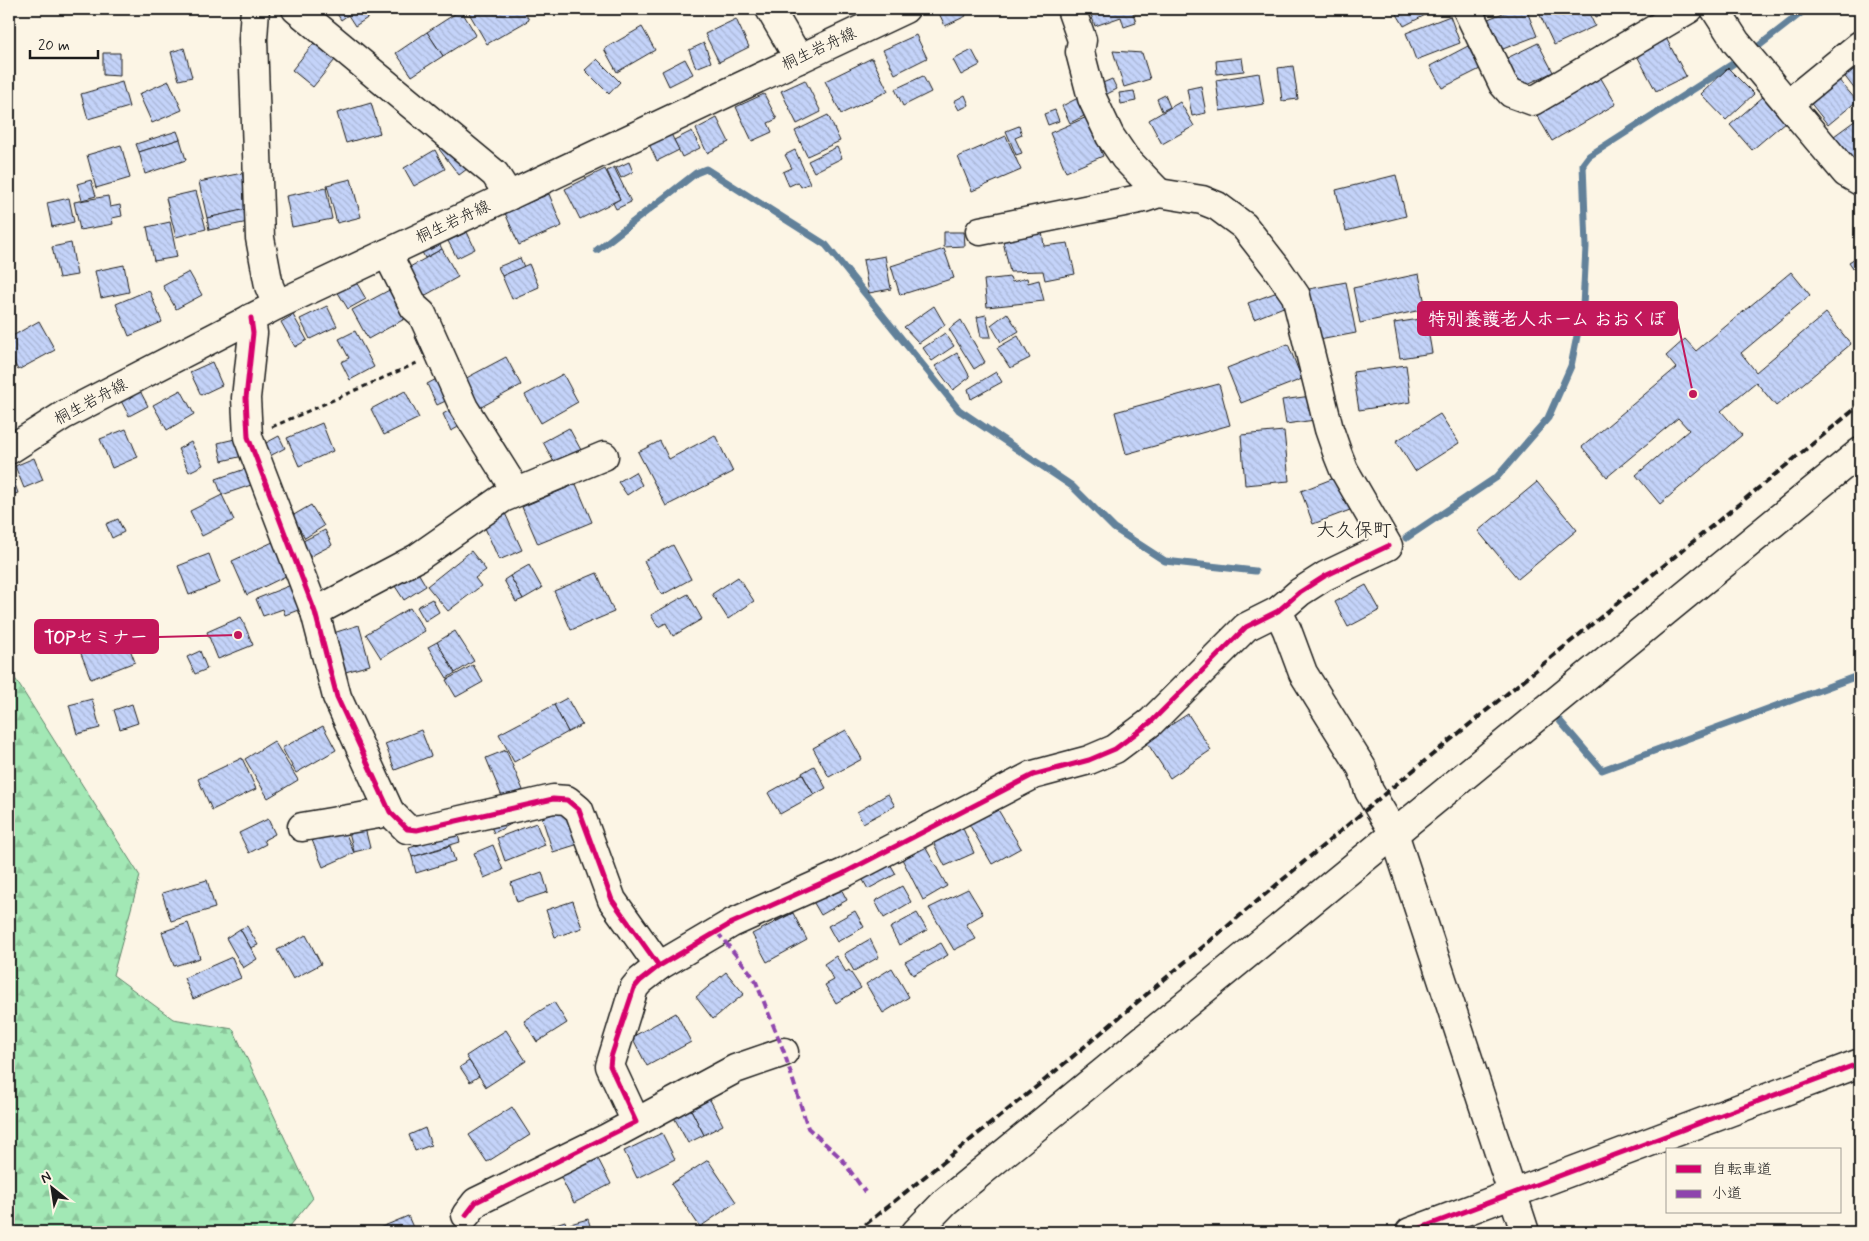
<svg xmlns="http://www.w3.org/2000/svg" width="1869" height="1241" viewBox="0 0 1869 1241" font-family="Mynerve,'Klee One',sans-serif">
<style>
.forest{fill:url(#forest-firs);stroke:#5f8268}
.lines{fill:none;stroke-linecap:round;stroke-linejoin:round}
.stream{stroke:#62819a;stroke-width:7}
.building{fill:url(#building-back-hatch);stroke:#1c1c1c}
.minor-casing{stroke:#1c1c1c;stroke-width:31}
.major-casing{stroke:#1c1c1c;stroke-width:31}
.path{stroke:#1c1c1c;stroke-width:3;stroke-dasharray:5 4;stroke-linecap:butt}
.minor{stroke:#fcf5e5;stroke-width:28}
.major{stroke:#fcf5e5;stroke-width:28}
.rail{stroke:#1c1c1c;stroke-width:4;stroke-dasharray:8 4;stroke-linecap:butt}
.quiet{stroke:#8e44ad;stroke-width:4;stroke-dasharray:8 4;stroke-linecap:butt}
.cycleway-casing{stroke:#fcf5e5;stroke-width:8}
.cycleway{stroke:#d6006c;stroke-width:5}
.labels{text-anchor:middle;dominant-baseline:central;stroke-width:4;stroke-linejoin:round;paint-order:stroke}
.street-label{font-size:16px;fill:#1c1c1c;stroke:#fcf5e5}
.quarter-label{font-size:19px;fill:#1c1c1c;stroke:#fcf5e5}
.leader{fill:none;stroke:#c2185b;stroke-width:2}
.callout-dot{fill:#c2185b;stroke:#fcf5e5;stroke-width:2}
.callout{fill:#c2185b;stroke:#c2185b;stroke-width:2}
.callout-label{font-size:18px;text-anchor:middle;font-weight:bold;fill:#fff}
</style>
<defs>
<pattern id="forest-firs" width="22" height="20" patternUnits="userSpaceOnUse" patternTransform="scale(1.25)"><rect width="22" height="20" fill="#a2e8b5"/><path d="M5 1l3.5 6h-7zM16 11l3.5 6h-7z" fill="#8bc69b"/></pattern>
<pattern id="building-back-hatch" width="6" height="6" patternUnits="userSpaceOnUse" patternTransform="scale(1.25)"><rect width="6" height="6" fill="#c4d3f9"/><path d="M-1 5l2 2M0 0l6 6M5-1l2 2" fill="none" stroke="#a8b5d5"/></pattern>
</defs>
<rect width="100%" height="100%" fill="#fcf5e5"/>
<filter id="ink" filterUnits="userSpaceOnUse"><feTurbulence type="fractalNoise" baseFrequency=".02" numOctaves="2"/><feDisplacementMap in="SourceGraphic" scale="10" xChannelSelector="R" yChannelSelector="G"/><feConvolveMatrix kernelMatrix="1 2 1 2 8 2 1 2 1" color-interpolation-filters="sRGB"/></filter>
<g filter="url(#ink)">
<!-- forest -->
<path class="forest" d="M9 669 140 876 113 975 173 1019 233 1029 313 1198 285 1232H9Z"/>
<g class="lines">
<!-- stream -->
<g class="stream">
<path d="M1751 52 1806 9"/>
<path d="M597 250 696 173 706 169 826 245 959 410 1072 486 1114 528 1165 561 1255 571"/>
<path d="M1406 538 1497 477 1548 418 1571 366 1583 306 1586 247 1583 164 1589 156 1742 58"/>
<path d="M1560 721 1602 770 1860 675"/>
</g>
</g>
<!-- building -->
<g class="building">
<path d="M334 9H363L369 17 355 26 348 15 341 20Z"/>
<path d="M368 9H383L372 15Z"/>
<path d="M476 9H523L529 20 487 44 469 13Z"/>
<path d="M942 9H963L966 16 945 26 938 11Z"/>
<path d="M1089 9H1119V11L1132 9 1136 23 1124 27 1121 17 1095 26Z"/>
<path d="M1394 9H1437L1404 26Z"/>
<path d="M1480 9H1496L1484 16Z"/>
<path d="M1513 9H1526L1537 36 1495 52 1483 21Z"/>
<path d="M1548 9H1587L1595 26 1554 45 1539 13Z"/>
<path d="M1592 9H1613L1596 17Z"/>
<path d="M461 10 476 35 443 56 427 32Z"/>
<path d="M1450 16 1460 43 1416 60 1406 33Z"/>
<path d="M736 19 749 47 719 62 705 34Z"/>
<path d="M642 27 655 50 617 72 604 49Z"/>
<path d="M427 32 443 56 412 76 396 53Z"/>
<path d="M916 35 927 58 895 74 883 50Z"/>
<path d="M1665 36 1686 76 1656 91 1635 52Z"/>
<path d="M318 38 339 55 313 87 292 70Z"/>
<path d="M704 43 711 62 696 68 689 50Z"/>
<path d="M1538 43 1553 72 1517 89 1503 60Z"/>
<path d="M1468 46 1480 69 1442 88 1430 66Z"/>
<path d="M184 48 192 77 179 80 171 52Z"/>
<path d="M972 50 980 65 961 75 953 60Z"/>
<path d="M1113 51 1142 53 1150 79 1124 87Z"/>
<path d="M103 53H120V76L103 75Z"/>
<path d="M872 58 888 91 841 114 825 81Z"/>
<path d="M1242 58 1244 71 1217 74 1216 61Z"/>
<path d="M597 59 620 82 609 94 585 70Z"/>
<path d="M685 59 693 74 669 86 662 71Z"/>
<path d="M1860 60V94L1859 95 1843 74Z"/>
<path d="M1293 66 1298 99 1282 101 1278 68Z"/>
<path d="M1728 68 1754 94 1726 120 1701 94Z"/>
<path d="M1259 73 1264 104 1220 111 1216 80Z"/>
<path d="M1599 75 1616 104 1552 141 1535 112Z"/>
<path d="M923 76 931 92 903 106 895 89Z"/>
<path d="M1837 78 1857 101 1828 125 1809 101Z"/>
<path d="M1112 79 1117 89 1103 96 1098 85Z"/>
<path d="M805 80 821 112 797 124 781 91Z"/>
<path d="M169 81 182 110 152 123 139 94Z"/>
<path d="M122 82 129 107 88 119 81 94Z"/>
<path d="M1201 86 1206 113 1192 116 1187 89Z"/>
<path d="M1134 91 1136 101 1121 104 1119 93Z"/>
<path d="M764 94 777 119 768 123 772 132 752 141 736 107Z"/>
<path d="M965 95 969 105 959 110 954 101Z"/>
<path d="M1165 95 1170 107 1162 111 1157 99Z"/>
<path d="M1764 96 1786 121 1752 150 1730 125Z"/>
<path d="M1080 97 1088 114 1070 123 1062 106Z"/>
<path d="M1180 102 1194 126 1162 144 1149 120Z"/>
<path d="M371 103 380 133 346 143 337 113Z"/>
<path d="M1055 110 1059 121 1048 125 1044 114Z"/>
<path d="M828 115 840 141 807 156 795 131Z"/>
<path d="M1087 117 1103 156 1066 172 1050 133Z"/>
<path d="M1860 117V154L1852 160 1834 136Z"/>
<path d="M717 118 729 142 707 153 696 129Z"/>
<path d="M1019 126 1022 135 1015 138 1022 153 1016 155 1006 131Z"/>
<path d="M177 131 180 139 139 152 136 144Z"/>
<path d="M692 131 700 148 682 157 674 140Z"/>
<path d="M671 134 679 150 657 161 649 144Z"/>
<path d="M1006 136 1021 170 972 191 958 157Z"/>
<path d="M180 139 186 160 145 174 139 152Z"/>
<path d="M451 140 475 163 459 175 439 149Z"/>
<path d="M121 145 130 178 96 188 87 155Z"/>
<path d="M837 147 842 158 814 172 808 161Z"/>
<path d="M435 150 445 169 414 186 404 168Z"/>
<path d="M795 150 810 183 801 187 798 182 789 186 783 172 792 168 785 155Z"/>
<path d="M629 162 633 172 621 178 616 168Z"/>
<path d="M614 167 631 202 616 209 613 203 620 199 607 171Z"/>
<path d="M605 169 620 199 580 219 565 189Z"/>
<path d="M242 173 250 209 207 218 199 182Z"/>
<path d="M1396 175 1406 216 1346 231 1336 190Z"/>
<path d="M351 179 361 217 337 223 327 185Z"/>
<path d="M91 180 96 196 82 200 77 184Z"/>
<path d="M326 188 332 219 292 227 286 196Z"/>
<path d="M196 191 206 229 176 237 166 198Z"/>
<path d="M549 194 562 226 519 245 505 213Z"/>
<path d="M108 196 110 207 120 205 122 216 112 218 113 224 80 230 74 202Z"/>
<path d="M69 198 74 222 52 227 47 203Z"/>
<path d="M246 209 248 222 209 230 207 218Z"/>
<path d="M170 222 177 257 154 261 147 227Z"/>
<path d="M1042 231 1044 246 1068 243 1075 274 1045 280 1043 271 1010 272 1002 237Z"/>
<path d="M467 232 475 249 457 258 448 241Z"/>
<path d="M944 232H964L965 246 944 247Z"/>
<path d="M71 243 77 275 59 278 52 247Z"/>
<path d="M439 243 442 249 425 258 422 252Z"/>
<path d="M442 249 458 277 424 296 408 268Z"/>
<path d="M944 249 954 278 900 295 891 266Z"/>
<path d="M1860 255V278L1849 262Z"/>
<path d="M885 256 891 289 869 293 863 260Z"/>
<path d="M520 258 524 267 502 276 498 267Z"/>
<path d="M529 264 539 287 512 299 502 276Z"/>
<path d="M124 265 129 292 101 298 95 271Z"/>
<path d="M189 272 202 295 176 309 163 286Z"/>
<path d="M1791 272 1810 295 1741 353 1756 372 1826 313 1851 344 1776 406 1756 382 1721 411 1742 435 1660 504 1636 475 1689 430 1678 418 1607 477 1582 447 1676 368 1666 356 1685 339 1696 351Z"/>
<path d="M1419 274 1426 309 1360 323 1353 288Z"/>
<path d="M1010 277 1012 282 1027 278 1028 283 1039 280 1044 301 987 307 984 280Z"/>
<path d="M355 280 366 299 348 309 337 291Z"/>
<path d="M1346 282 1356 333 1314 341 1304 290Z"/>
<path d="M395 287 410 316 368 339 352 310Z"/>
<path d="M149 290 162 322 129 336 116 304Z"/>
<path d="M1280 291 1286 306 1254 319 1248 303Z"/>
<path d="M327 306 337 326 310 339 300 319Z"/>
<path d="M934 306 945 325 919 343 904 327Z"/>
<path d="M1007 313 1019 331 1001 342 991 325Z"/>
<path d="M293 315 307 340 295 347 281 322Z"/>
<path d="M986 315 991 337H981L977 317Z"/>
<path d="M1426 318 1432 353 1400 358 1394 323Z"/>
<path d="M961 320 985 362 974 369 949 329Z"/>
<path d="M39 321 55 350 18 370 9 353V338Z"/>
<path d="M355 331 374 367 350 380 341 362 349 358 339 339Z"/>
<path d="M425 332 434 349 423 355 415 337Z"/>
<path d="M945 333 954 346 932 361 923 348Z"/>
<path d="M1018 336 1030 358 1010 368 997 348Z"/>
<path d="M1288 344 1302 379 1241 403 1227 368Z"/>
<path d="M957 353 970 377 953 390 935 366Z"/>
<path d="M506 357 521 385 474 411 457 383Z"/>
<path d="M212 362 222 385 201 395 190 372Z"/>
<path d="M1406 365 1411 402 1359 410 1353 372Z"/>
<path d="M996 372 1002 382 971 399 968 389Z"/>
<path d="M563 374 578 402 541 423 525 395Z"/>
<path d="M442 376 452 398 437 405 427 384Z"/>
<path d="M1219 384 1230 425 1126 454 1115 412Z"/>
<path d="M139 389 148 406 129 416 120 399Z"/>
<path d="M181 390 194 414 167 430 153 405Z"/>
<path d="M405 391 419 418 384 435 371 409Z"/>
<path d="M1311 396 1315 420 1286 424 1282 400Z"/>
<path d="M457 406 466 423 451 431 443 414Z"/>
<path d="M1440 414 1459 443 1415 471 1396 441Z"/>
<path d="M322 423 333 451 299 466 287 438Z"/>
<path d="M569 428 581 450 555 464 543 442Z"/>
<path d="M126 429 138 457 112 468 100 439Z"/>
<path d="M1284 431 1289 481 1245 485 1241 435Z"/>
<path d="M715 435 733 472 666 506 638 452 660 441 669 459Z"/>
<path d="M279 436 285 448 270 456 264 444Z"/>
<path d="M239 438 243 456 222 461 218 443Z"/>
<path d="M191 442 203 465 189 472 178 449Z"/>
<path d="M34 458 43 480 24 488 15 466Z"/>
<path d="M9 468 18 493 9 496Z"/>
<path d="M248 468 254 484 222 495 216 479Z"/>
<path d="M635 472 642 485 627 495 618 482Z"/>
<path d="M1337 477 1350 510 1313 524 1301 491Z"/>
<path d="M1537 482 1577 530 1518 579 1478 531Z"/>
<path d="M576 484 592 522 538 544 522 507Z"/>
<path d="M222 495 234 520 202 536 190 511Z"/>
<path d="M311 505 324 526 305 538 292 516Z"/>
<path d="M504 511 522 550 499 560 482 521Z"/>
<path d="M118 519 124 532 112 538 106 524Z"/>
<path d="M325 530 332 545 307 558 299 543Z"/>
<path d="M275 541 290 574 247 595 232 561Z"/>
<path d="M673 545 691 579 662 595 644 561Z"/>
<path d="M471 551 486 570 475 578 481 586 448 611 427 586Z"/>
<path d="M209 554 220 583 189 595 178 566Z"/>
<path d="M529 565 542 588 523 599 510 576Z"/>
<path d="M416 569 426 586 404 600 393 583Z"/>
<path d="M597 573 614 612 571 630 554 591Z"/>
<path d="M510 576 523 599 516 602 504 580Z"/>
<path d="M738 577 754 601 728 619 712 594Z"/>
<path d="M291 585 301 609 285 615 283 609 263 616 256 599Z"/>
<path d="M1366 585 1380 610 1348 627 1335 602Z"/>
<path d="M688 594 702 619 673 636 666 623 658 627 651 615Z"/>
<path d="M432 599 439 612 425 621 417 607Z"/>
<path d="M410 608 425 631 381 658 366 634Z"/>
<path d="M241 617 253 645 218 659 207 632Z"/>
<path d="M359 625 370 665 342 673 330 634Z"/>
<path d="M122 629 135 662 91 679 78 646Z"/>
<path d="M455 631 474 661 455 673 437 642Z"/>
<path d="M437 642 455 673 447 678 428 647Z"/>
<path d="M200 651 207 669 195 674 187 657Z"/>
<path d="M473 665 483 682 456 697 446 680Z"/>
<path d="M567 698 582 725 568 732 554 705Z"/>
<path d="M92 699 100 728 77 734 69 705Z"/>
<path d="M132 704 138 723 120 729 114 710Z"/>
<path d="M554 705 568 732 514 762 499 734Z"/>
<path d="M1188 714 1211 750 1170 778 1146 741Z"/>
<path d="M323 726 336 750 296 773 282 748Z"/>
<path d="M421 730 431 756 395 770 385 744Z"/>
<path d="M846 730 862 759 829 777 813 748Z"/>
<path d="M274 741 298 780 268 798 245 759Z"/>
<path d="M506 750 523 790 503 799 486 758Z"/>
<path d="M242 758 256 789 212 810 198 779Z"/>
<path d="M814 766 826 788 814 795 802 773Z"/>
<path d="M802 774 814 795 780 814 768 793Z"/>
<path d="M888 794 895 806 863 823 857 812Z"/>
<path d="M571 808 582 843 553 852 542 818Z"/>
<path d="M997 808 1021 848 992 864 969 824Z"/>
<path d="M505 814 511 824 494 833 489 823Z"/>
<path d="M268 819 275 834 264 840 266 844 249 853 239 833Z"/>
<path d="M363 820 370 848 354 852 347 824Z"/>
<path d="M960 822 974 853 945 866 932 840Z"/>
<path d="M536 823 545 845 505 861 497 838Z"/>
<path d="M343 827 354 853 323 867 312 840Z"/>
<path d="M457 833 460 842 412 857 409 848Z"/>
<path d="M923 843 947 886 923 900 900 855Z"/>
<path d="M493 845 503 870 484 878 474 853Z"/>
<path d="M450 846 455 861 416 873 412 857Z"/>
<path d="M886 857 896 874 868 889 859 873Z"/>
<path d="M542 872 548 892 517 902 511 883Z"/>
<path d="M207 880 215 908 171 921 162 893Z"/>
<path d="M838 883 847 900 821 915 811 898Z"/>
<path d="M902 886 911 902 884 918 875 901Z"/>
<path d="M968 889 983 914 966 924 976 939 954 950 929 908Z"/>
<path d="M573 901 582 928 555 937 546 910Z"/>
<path d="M788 904 793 913 776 921 772 913Z"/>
<path d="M855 911 864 927 837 942 828 926Z"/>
<path d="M793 913 807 940 767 962 752 934Z"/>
<path d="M917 913 927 930 899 945 890 928Z"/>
<path d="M188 923 200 958 174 966 162 932Z"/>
<path d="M247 926 258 945 251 948 240 929Z"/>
<path d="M240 929 257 959 243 968 226 938Z"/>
<path d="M306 935 321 964 293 979 277 950Z"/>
<path d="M870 939 879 957 854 971 844 954Z"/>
<path d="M941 943 948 955 913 975 905 962Z"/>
<path d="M836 956 846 972 849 970 861 988 836 1003 825 985 834 980 824 964Z"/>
<path d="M232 957 241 978 193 999 184 978Z"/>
<path d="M892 968 909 997 883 1013 866 984Z"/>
<path d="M726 972 744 994 713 1019 696 997Z"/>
<path d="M554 1002 567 1023 537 1042 524 1021Z"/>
<path d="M676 1013 691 1042 647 1066 632 1037Z"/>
<path d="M506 1030 526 1061 486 1087 466 1056Z"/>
<path d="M469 1061 479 1076 470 1082 460 1067Z"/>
<path d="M707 1094 723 1125 704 1135 688 1104Z"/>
<path d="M688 1104 704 1135 688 1143 671 1112Z"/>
<path d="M512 1107 530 1135 487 1162 469 1135Z"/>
<path d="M425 1128 431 1145 415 1151 409 1135Z"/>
<path d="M662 1133 675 1159 637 1178 624 1151Z"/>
<path d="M594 1151 611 1184 574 1203 560 1176Z"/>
<path d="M708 1160 736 1202 700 1227 671 1184Z"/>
<path d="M408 1216 415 1232H370Z"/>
<path d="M588 1219 592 1232H573L570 1224Z"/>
<path d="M565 1221 568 1232H551L549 1226Z"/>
</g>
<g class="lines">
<!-- minor casing -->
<g class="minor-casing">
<g id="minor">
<path d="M255 9 253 39 260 238 269 286 277 305"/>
<path d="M296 9 495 174 509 196"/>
<path d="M770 9 799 59"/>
<path d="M1071 9 1082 40 1080 52 1092 98 1110 136 1125 158 1159 193"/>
<path d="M1467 9 1503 84 1511 93 1533 101 1689 9"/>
<path d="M1715 9 1736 42 1846 173 1860 181"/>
<path d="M1789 103 1860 45"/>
<path d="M387 253 414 307 422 314 464 408 516 491"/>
<path d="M251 318 253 333 246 398 248 437 315 612 337 697 390 812 407 829 417 830 553 799 567 800 579 810 612 900 659 966"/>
<path d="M1278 611 1287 630 1303 673 1362 768 1369 791 1394 833 1525 1232"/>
<path d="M315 612 417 558 503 498 604 456"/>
<path d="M302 827 390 812"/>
<path d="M636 1122 610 1066 634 988 640 981 659 966 732 923 844 873 1033 775 1089 760 1115 749 1151 722 1246 627 1278 611 1300 592 1325 576 1388 546 1344 470 1338 455 1329 429 1296 296 1276 267 1244 226 1217 206 1202 200 1159 193 1144 198 980 231"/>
<path d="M466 1215 476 1202 607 1138 735 1069 784 1052"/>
<path d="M916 1232 946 1201 1860 452"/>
<path d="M1410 1232 1860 1063"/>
</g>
</g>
<!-- major casing -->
<g class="major-casing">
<path id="major" d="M9 450 64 415 277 305 905 9"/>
</g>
<!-- path -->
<path class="path" d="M272 427 417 363"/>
<!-- minor -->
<use href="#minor" class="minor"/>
<!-- major -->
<use href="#major" class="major"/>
<!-- rail -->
<path class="rail" d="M856 1232 1046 1079 1388 791 1860 405"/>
<!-- quiet -->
<path class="quiet" d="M717 932 749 971 756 982 784 1052 808 1128 841 1158 865 1192"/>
<!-- cycleway casing -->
<g class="cycleway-casing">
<g id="cycleway">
<path d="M251 318 253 333 246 398 248 437 315 612 337 697 390 812 407 829 417 830 553 799 567 800 579 810 612 900 659 966"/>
<path d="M466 1215 476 1202 636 1122 610 1066 611 1057 634 988 640 981 659 966 732 923 844 873 1033 775 1089 760 1115 749 1151 722 1246 627 1278 611 1300 592 1325 576 1388 546"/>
<path d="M1410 1232 1860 1063"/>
</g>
</g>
<!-- cycleway -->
<use href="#cycleway" class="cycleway"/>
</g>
</g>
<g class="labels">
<!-- street labels -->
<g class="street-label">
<text transform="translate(819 49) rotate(-25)">桐生岩舟線</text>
<text transform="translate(453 222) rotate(-25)">桐生岩舟線</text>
<text transform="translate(91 402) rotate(-28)">桐生岩舟線</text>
</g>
<!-- quarter labels -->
<g class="quarter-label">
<text x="1354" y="530">大久保町</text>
</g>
</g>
<!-- callouts -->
<path class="leader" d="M1693 394L1677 318M238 635L158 637"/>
<g class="callout-dot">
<circle cx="1693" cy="394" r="5"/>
<circle cx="238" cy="635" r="5"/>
</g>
<g class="callout">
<rect x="1418" y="302" width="259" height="33" rx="5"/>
<rect x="35" y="620" width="123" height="33" rx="5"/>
</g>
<g class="callout-label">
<text x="1547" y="325">特別養護老人ホーム おおくぼ</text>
<text x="96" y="643">TOPセミナー</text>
</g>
<!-- margin -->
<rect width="1869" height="1241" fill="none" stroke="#fcf5e5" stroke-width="30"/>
<rect x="15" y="15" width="1839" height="1211" fill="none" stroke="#1c1c1c" stroke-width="2" filter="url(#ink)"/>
<!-- legend -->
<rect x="1666" y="1148" width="175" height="65" fill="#fcf5e5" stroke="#a29e95"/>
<rect x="1676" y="1165" width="25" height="8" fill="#d6006c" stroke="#a29e95"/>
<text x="1712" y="1174" font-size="15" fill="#1c1c1c">自転車道</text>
<rect x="1676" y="1190" width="25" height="8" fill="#8e44ad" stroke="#a29e95"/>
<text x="1712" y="1198" font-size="15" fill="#1c1c1c">小道</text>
<!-- north arrow -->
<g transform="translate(52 1188) rotate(330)" stroke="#fcf5e5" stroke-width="4" paint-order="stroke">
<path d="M0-4L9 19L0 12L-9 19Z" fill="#1c1c1c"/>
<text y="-8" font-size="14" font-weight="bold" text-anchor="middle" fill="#1c1c1c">N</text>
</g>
<!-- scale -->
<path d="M30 50v8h68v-8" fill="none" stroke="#1c1c1c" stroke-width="2.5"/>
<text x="38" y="50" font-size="15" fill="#1c1c1c" stroke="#fcf5e5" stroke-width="4" paint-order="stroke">20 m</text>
</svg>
